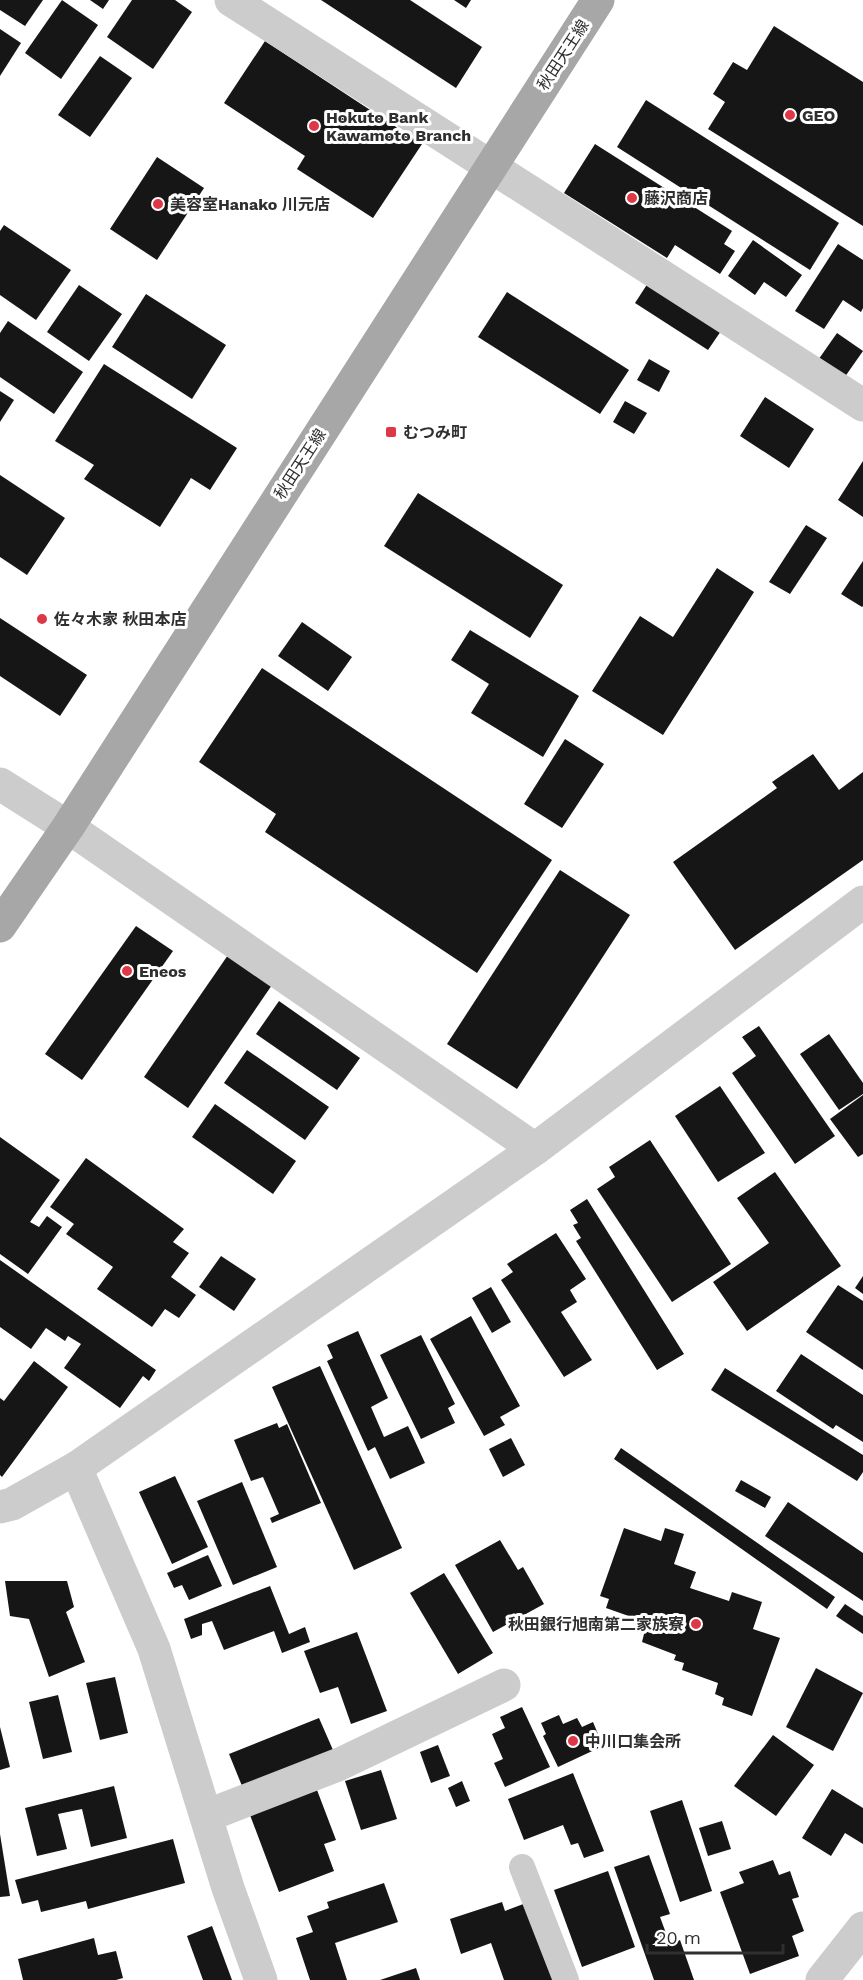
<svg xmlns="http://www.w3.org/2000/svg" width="863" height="1980" viewBox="0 0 863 1980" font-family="'Work Sans','Noto Sans JP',sans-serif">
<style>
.building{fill:#161616}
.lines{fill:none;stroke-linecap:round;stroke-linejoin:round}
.lane{stroke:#ccc;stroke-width:26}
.street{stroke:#ccc;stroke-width:33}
.primary{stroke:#a7a7a7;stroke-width:33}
.poi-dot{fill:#de3846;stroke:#fff;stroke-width:2}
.labels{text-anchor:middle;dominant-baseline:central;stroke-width:6;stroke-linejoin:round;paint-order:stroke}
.street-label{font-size:16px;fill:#2f2f2f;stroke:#fff}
.poi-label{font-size:16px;font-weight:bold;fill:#2f2f2f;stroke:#fff;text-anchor:start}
</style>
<rect width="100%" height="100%" fill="#fff"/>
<!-- building -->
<g class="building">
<path d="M0 0H43L25 26 0 10Z"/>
<path d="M62 0 98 25 61 79 25 53Z"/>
<path d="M90 0H109L103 9Z"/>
<path d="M132 0H175L192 12 153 69 107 37Z"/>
<path d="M321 0H410L482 47 456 88Z"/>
<path d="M454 0H471L466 8Z"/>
<path d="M774 26 863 82V226L708 129 725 102 713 94 733 62 747 70Z"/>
<path d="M0 29 21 43 0 76Z"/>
<path d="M265 41 422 144 373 218 297 169 305 156 224 103Z"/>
<path d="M100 56 132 78 90 137 58 115Z"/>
<path d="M646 100 839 223 810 270 617 147Z"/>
<path d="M595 144 732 231 724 244 735 251 720 274 675 245 667 258 564 193Z"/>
<path d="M157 157 204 188 157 260 110 229Z"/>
<path d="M4 225 71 270 36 320 0 295V231Z"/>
<path d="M753 240 802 275 786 297 764 282 755 295 728 276Z"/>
<path d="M838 244 863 260V308L861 312 843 300 824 329 795 311Z"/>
<path d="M648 283 721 331 708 350 635 303Z"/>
<path d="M79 285 122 314 89 361 47 332Z"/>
<path d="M507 292 629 370 600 414 478 337Z"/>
<path d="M146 294 226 345 192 399 112 347Z"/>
<path d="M8 321 83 372 54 414 0 377V333Z"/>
<path d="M837 333 863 351 842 381 816 363Z"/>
<path d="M649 359 670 371 659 392 637 380Z"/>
<path d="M104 364 237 448 210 490 191 478 160 527 84 479 94 465 55 441Z"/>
<path d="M0 391 14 400 0 422Z"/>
<path d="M765 397 814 429 789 468 740 436Z"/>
<path d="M625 401 647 413 634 434 613 422Z"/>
<path d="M863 461V517L838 500Z"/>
<path d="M0 475 65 518 27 575 0 557Z"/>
<path d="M418 493 563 585 530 638 384 546Z"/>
<path d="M806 525 827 538 790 594 769 582Z"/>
<path d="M863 561V606L862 607 841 594Z"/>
<path d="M717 568 754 592 663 735 592 691 640 616 673 637Z"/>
<path d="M0 618 87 675 60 716 0 676Z"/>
<path d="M302 622 352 657 328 691 278 656Z"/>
<path d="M470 630 579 696 543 757 471 713 489 684 451 660Z"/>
<path d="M262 668 552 860 477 973 265 832 276 814 199 762Z"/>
<path d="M565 739 604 764 562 828 524 804Z"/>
<path d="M813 754 839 790 863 772V860L735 950 673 862 777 788 772 782Z"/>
<path d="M560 870 630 915 517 1089 447 1044Z"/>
<path d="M136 926 173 951 82 1080 45 1054Z"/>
<path d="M228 955 272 985 188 1108 144 1077Z"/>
<path d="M279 1001 360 1058 337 1090 256 1034Z"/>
<path d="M759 1026 835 1136 795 1164 732 1073 756 1056 742 1037Z"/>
<path d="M829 1034 863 1083V1094L839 1110 800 1054Z"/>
<path d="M247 1050 329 1107 305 1140 224 1083Z"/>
<path d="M720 1086 765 1153 718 1182 675 1116Z"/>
<path d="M863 1095V1154L858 1157 830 1119Z"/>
<path d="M215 1104 296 1161 273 1194 192 1137Z"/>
<path d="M0 1137 60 1180 30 1222 39 1227 47 1216 62 1227 28 1274 0 1254Z"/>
<path d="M650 1140 731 1264 672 1302 597 1189 615 1177 609 1167Z"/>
<path d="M86 1158 184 1229 173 1242 189 1253 171 1277 196 1295 179 1318 165 1309 152 1327 97 1289 113 1267 66 1234 74 1224 50 1207Z"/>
<path d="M775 1172 841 1266 747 1331 713 1282 769 1243 737 1198Z"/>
<path d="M587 1199 684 1354 657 1370 576 1241 581 1238 573 1225 578 1223 570 1210Z"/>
<path d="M556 1233 586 1279 570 1290 577 1302 561 1312 592 1360 564 1377 501 1280 513 1272 507 1264Z"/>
<path d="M221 1256 256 1279 234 1311 199 1287Z"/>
<path d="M0 1260 156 1370 149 1381 143 1376 120 1408 64 1368 81 1344 68 1336 65 1341 46 1328 31 1349 0 1327Z"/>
<path d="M863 1276V1294L855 1288Z"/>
<path d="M838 1285 863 1301V1370L806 1332Z"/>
<path d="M491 1287 511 1322 492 1333 472 1298Z"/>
<path d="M471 1316 520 1406 500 1417 505 1425 484 1436 430 1339Z"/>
<path d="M358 1331 388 1398 371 1407 384 1437 408 1426 425 1463 390 1479 375 1447 368 1451 327 1361 333 1358 327 1345Z"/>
<path d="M421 1335 455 1404 448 1408 455 1423 421 1439 380 1355Z"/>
<path d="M801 1354 863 1395V1442L836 1425 833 1429 776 1391Z"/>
<path d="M34 1361 68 1387 2 1477 0 1475V1398L4 1401Z"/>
<path d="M320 1366 402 1548 354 1570 272 1387Z"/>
<path d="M725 1368 863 1455V1472L857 1481 711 1390Z"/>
<path d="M277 1423 279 1428 287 1424 321 1503 272 1523 270 1518 279 1514 263 1477 251 1481 234 1440Z"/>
<path d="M511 1438 525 1465 503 1477 489 1449Z"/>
<path d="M621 1448 835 1597 827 1609 614 1459Z"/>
<path d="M175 1476 208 1547 172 1564 139 1492Z"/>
<path d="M741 1480 771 1497 765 1508 735 1491Z"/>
<path d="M242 1482 277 1567 233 1585 197 1501Z"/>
<path d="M788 1502 863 1553V1601L765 1536Z"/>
<path d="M624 1528 661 1541 665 1528 684 1534 674 1564 696 1572 690 1588 729 1601 732 1592 762 1602 753 1629 780 1638 752 1716 722 1705 724 1698 715 1694 718 1683 682 1670 684 1663 674 1660 676 1655 642 1642 644 1634 636 1632 640 1620 606 1608 609 1599 600 1596Z"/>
<path d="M500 1540 518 1570 523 1567 544 1604 493 1632 455 1565Z"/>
<path d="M208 1555 222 1586 189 1600 182 1585 174 1588 167 1573Z"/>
<path d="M444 1573 493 1653 458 1674 410 1593Z"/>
<path d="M5 1581H67L74 1607 66 1612 85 1662 49 1677 29 1619 10 1616Z"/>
<path d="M270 1586 289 1634 305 1627 310 1642 282 1653 274 1631 224 1650 212 1621 202 1624V1635L191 1639 184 1619Z"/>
<path d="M845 1604 863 1616V1634L836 1616Z"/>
<path d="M357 1632 387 1711 351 1724 338 1687 320 1693 304 1651Z"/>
<path d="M816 1668 863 1693 833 1751 786 1727Z"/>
<path d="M115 1677 128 1733 100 1740 86 1683Z"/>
<path d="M58 1695 72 1752 43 1759 29 1702Z"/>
<path d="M522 1707 550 1767 505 1787 494 1763 503 1759 492 1734 505 1728 500 1717Z"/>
<path d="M559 1715 563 1724 577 1718 582 1727 593 1722 603 1746 558 1767 543 1736 546 1734 541 1723Z"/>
<path d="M319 1718 333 1750 242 1786 229 1754Z"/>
<path d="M0 1727 10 1767 0 1770Z"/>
<path d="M773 1735 814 1765 776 1816 734 1786Z"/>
<path d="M438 1745 450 1776 431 1783 420 1752Z"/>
<path d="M381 1770 397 1819 361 1830 345 1781Z"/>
<path d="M573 1773 604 1851 584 1858 578 1843 571 1845 563 1825 524 1840 508 1799Z"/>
<path d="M462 1781 470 1801 456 1807 448 1788Z"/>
<path d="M114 1786 127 1838 91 1847 82 1809 58 1814 67 1849 37 1856 25 1808Z"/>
<path d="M832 1789 863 1808V1844L845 1833 831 1856 802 1838Z"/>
<path d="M317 1790 336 1840 324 1844 334 1871 279 1892 250 1815Z"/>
<path d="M682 1800 712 1891 680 1902 650 1811Z"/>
<path d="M722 1821 731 1849 708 1856 699 1828Z"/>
<path d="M0 1834 10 1896 0 1897Z"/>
<path d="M173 1839 185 1883 88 1909 86 1901 41 1912 38 1900 22 1904 15 1880Z"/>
<path d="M649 1855 670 1914 660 1917 670 1944 680 1940 694 1980H654L614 1867Z"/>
<path d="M773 1860 779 1875 790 1871 799 1897 792 1899 804 1931 792 1936 799 1956 750 1974 720 1892 744 1883 739 1872Z"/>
<path d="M608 1871 635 1947 582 1967 554 1890Z"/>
<path d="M384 1883 398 1922 335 1943 347 1980H310L296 1938 313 1932 307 1916 329 1908 327 1902Z"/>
<path d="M502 1902 505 1911 526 1903 553 1980H504L491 1943 461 1954 450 1919Z"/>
<path d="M212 1926 232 1980H203L187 1936Z"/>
<path d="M94 1938 98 1955 116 1951 123 1978 116 1980H23L18 1959Z"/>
<path d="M416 1968 420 1980H380Z"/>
</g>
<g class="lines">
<!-- lane -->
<path class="lane" d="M522 1867 566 1980"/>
<!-- street -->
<g class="street">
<path d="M231 0 863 405"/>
<path d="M0 784 68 827 535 1149"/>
<path d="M76 1468 154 1649 228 1888 261 1980"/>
<path d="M0 1507 12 1504 76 1468 535 1149 863 902"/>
<path d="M206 1816 340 1764 504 1685"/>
<path d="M822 1980 863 1928"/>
</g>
<!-- primary -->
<path class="primary" d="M0 926 68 827 598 0"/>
</g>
<!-- markers -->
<g class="poi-dot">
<circle cx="790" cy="115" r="6"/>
<circle cx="314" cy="126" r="6"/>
<circle cx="632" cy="198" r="6"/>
<circle cx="158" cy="204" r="6"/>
<rect x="385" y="426" width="12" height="12" rx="3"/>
<circle cx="42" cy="619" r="6"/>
<circle cx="127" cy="971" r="6"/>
<circle cx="696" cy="1624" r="6"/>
<circle cx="573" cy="1741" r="6"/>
</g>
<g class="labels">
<!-- street labels -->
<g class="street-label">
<text transform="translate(563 55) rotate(-57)">秋田天王線</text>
<text transform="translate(300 464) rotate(-57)">秋田天王線</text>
</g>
<!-- poi labels -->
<g class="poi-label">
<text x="802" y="115">GEO</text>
<text x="326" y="117">Hokuto Bank<tspan x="326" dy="18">Kawamoto Branch</tspan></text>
<text x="644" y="198">藤沢商店</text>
<text x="170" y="204">美容室Hanako 川元店</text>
<text x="403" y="432">むつみ町</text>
<text x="54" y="619">佐々木家 秋田本店</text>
<text x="139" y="971">Eneos</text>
<text x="684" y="1624" text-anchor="end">秋田銀行旭南第二家族寮</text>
<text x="585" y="1741">中川口集会所</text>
</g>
</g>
<!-- scale -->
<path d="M647 1944v9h136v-9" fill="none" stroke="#2f2f2f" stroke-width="3"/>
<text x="656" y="1944" font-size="18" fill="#2f2f2f" stroke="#ffffff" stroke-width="4.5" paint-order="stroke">20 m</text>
</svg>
